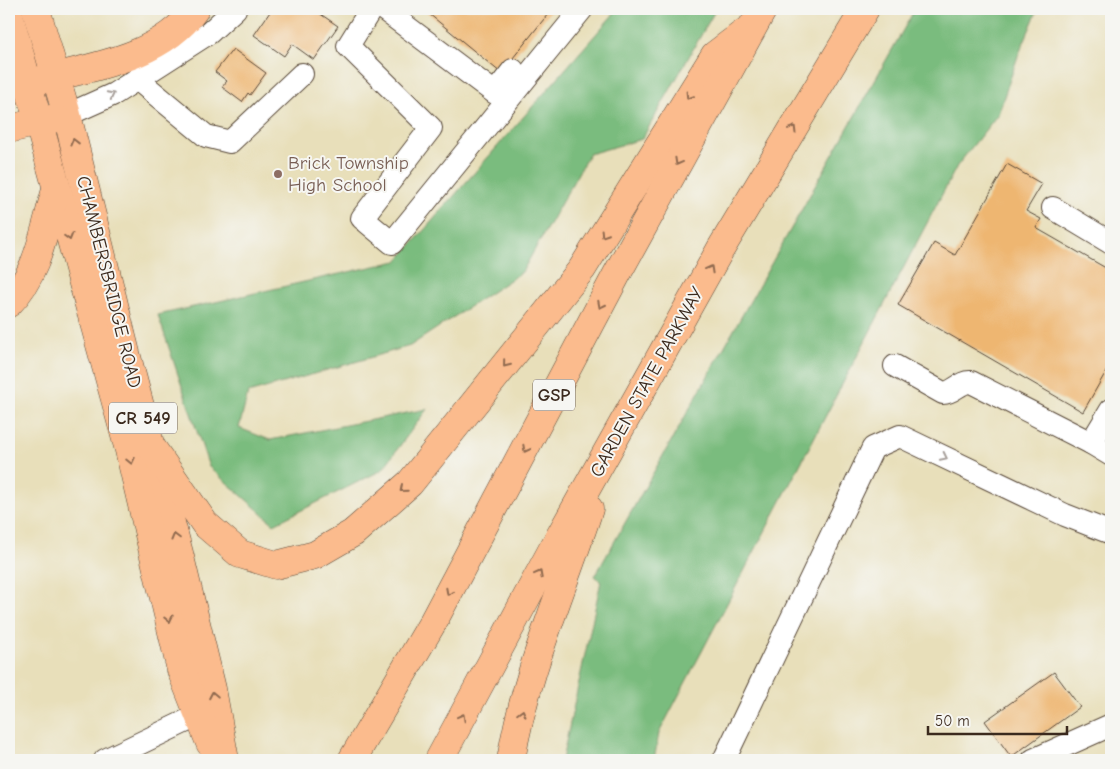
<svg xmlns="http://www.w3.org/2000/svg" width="1120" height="769" viewBox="0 0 1120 769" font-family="'Comic Neue',sans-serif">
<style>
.forest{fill:#7abc7e;stroke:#5a734e}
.building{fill:#eeb671}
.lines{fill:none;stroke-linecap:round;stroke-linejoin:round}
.minor-casing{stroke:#554535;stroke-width:24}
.major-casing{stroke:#554535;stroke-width:29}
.highway-casing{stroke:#554535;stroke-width:29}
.minor{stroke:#fff;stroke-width:22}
.major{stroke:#fbbb8d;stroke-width:28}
.highway{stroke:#fbbb8d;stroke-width:28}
.oneway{stroke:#a79f9a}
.oneway2{stroke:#916b50}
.education-dot{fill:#8d6e63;stroke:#f6f6f2;stroke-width:2}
.labels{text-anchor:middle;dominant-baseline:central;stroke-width:4;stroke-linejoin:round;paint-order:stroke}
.shield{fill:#f6f6f2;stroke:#73675e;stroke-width:1}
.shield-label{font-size:18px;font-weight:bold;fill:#3b2a1e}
.education-label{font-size:19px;fill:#785e54;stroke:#f6f6f2;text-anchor:start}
.street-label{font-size:19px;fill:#3b2a1e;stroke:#f6f6f2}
</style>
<rect width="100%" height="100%" fill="#f6f6f2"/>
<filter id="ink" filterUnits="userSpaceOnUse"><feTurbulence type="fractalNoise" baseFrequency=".02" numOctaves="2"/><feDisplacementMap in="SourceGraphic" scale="10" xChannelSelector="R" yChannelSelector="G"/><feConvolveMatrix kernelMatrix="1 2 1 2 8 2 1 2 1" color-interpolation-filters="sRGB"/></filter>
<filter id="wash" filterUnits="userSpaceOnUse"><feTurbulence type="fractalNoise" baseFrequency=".0096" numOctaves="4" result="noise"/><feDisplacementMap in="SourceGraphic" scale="20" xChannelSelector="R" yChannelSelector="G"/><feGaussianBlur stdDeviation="1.12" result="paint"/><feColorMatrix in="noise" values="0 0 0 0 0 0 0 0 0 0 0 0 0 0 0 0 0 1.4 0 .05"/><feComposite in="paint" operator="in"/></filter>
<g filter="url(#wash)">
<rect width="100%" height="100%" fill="#e8dfba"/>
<!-- forest -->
<g class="forest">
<path d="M618 9H716L642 139 589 154 522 272 410 346 248 393 239 428 270 440 427 409 382 470 274 524 209 467 158 315 397 261Z"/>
<path d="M915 9H1038L1018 56 998 114 957 166 659 733 654 760H562L601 581 595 576Z"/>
</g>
<g id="blocks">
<!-- building -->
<g class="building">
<path d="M272 9H313L338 26 314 60 292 44 284 56 254 35Z"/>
<path d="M423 9H552L501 73Z"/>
<path d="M233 49 266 73 250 95 248 93 242 102 222 87 227 81 215 72Z"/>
<path d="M1007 164 1042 184 1026 211 1041 219 1036 228 1111 271V363L1083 412 898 305 934 243 955 255Z"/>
<path d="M1054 672 1080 707 1011 757 985 721Z"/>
</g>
</g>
</g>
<g filter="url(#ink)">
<use href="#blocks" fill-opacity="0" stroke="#554535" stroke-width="1"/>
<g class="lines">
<!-- minor casing -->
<g class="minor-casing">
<g id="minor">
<path d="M371 9 348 46 431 128 362 218 392 243 582 9"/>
<path d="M383 9 495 93 513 70"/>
<path d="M137 79 206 136 230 142 302 74"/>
<path d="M9 88 27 84"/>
<path d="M67 115 114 94 209 33 235 9"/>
<path d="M1053 208 1111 243"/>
<path d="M895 366 943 393C954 393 960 381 971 382L1091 443"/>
<path d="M1111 410 1091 443 1111 455"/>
<path d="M105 760 199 715"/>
<path d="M724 760 873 448 900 436 1065 515 1111 533"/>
<path d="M1033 760 1111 725"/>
</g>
</g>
<!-- major casing -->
<g class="major-casing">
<g id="major">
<path d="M36 9 67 115 127 357 179 553 212 689 225 760"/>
<path d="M9 15 129 450 181 670 210 743"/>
<path d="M37 81C91 67 161 58 195 9"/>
<path d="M9 129 56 118"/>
<path d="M9 303C39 273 44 229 56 190"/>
</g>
</g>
<!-- highway casing -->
<g class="highway-casing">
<g id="highway">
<path d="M150 445 205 524 240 554 276 565 315 555 353 533 410 483 582 269 715 55 752 27"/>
<path d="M352 760 433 622 617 274 763 9"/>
<path d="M439 760 551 552 720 250 865 9"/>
<path d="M511 760C525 674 562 592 589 509"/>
</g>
</g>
<!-- minor -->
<use href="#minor" class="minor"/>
<!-- major -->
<use href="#major" class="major"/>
<!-- highway -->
<use href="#highway" class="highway"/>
</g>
<!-- one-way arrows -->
<defs><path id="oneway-chevron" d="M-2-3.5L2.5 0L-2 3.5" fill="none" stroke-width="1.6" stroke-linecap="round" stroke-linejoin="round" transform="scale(1.25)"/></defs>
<g class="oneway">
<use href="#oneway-chevron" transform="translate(111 95) rotate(-27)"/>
<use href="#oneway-chevron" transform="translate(944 457) rotate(26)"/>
</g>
<g class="oneway2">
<use href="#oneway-chevron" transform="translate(689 96) rotate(122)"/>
<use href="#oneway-chevron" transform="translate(793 129) rotate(-59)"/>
<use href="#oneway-chevron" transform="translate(74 142) rotate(-104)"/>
<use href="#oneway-chevron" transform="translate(678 162) rotate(119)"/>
<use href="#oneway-chevron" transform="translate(604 234) rotate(122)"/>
<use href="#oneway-chevron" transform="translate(69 237) rotate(74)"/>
<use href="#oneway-chevron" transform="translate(710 269) rotate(-61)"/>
<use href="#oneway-chevron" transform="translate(601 305) rotate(117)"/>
<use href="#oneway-chevron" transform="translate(506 364) rotate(129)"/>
<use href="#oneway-chevron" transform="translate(526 449) rotate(118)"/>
<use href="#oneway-chevron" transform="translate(131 461) rotate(77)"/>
<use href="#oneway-chevron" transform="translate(403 489) rotate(139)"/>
<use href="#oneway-chevron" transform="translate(175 537) rotate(-105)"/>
<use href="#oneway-chevron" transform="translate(539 574) rotate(-62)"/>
<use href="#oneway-chevron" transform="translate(449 592) rotate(118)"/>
<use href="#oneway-chevron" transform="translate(169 619) rotate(77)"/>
<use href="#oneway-chevron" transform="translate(213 695) rotate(-101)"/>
<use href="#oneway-chevron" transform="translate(522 713) rotate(-74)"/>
<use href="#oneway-chevron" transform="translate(462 717) rotate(-62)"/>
</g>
</g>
<!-- markers -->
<circle class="education-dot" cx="278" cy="174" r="5"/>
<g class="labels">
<!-- shield labels -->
<g class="shield">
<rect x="533" y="379.5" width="42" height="31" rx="4"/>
<rect x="109" y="402.5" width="68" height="31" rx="4"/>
</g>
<g class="shield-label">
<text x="554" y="395">GSP</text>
<text x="143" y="418">CR 549</text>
</g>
<!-- education labels -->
<g class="education-label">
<text x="288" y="163">Brick Township<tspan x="288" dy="22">High School</tspan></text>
</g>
<!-- street labels -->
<g class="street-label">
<text transform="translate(109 282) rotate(76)">CHAMBERSBRIDGE ROAD</text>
<text transform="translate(647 382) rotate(-61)">GARDEN STATE PARKWAY</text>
</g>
</g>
<!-- margin -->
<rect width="1120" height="769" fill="none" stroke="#f6f6f2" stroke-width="30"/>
<!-- scale -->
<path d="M928 726v8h139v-8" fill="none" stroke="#3b2a1e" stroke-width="2.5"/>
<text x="935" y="726" font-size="15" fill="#3b2a1e" stroke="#f6f6f2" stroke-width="4" paint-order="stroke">50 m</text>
</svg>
